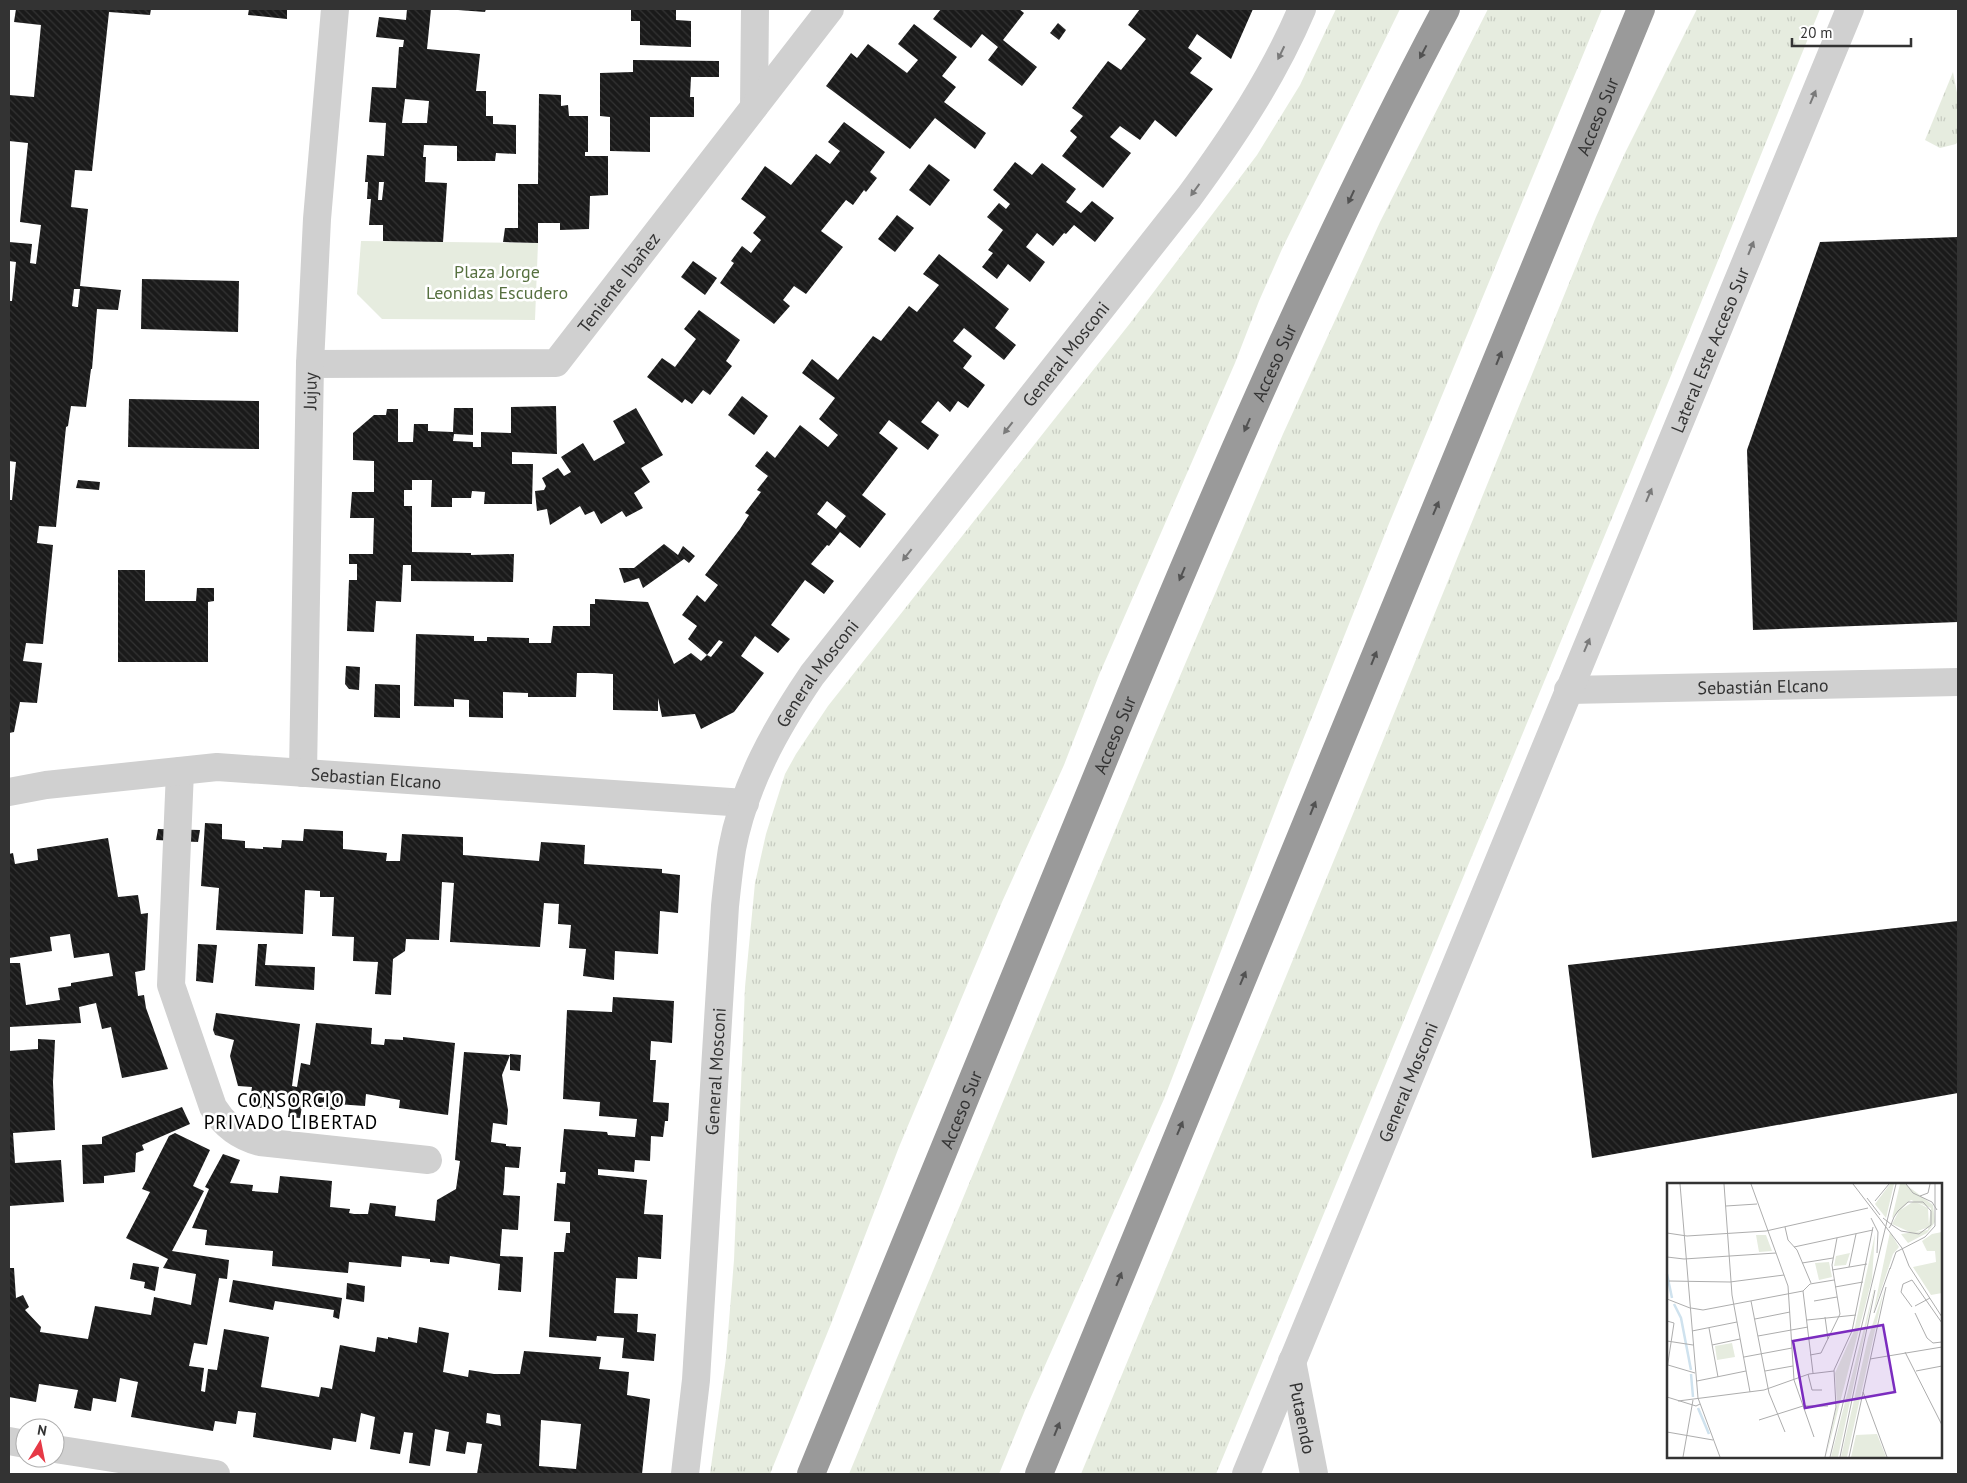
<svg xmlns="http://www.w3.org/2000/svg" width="1967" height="1483" viewBox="0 0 1967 1483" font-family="'PT Sans',sans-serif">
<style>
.grass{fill:url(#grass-tufts)}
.park{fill:#e6ecdf}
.building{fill:url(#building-back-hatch);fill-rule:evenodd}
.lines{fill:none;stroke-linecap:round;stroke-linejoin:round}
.minor{stroke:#d0d0d0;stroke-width:28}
.tertiary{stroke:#d0d0d0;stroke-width:28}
.motorway{stroke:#9a9a9a;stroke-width:28}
.oneway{fill:#525252}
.oneway2{fill:#7a7a7a}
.labels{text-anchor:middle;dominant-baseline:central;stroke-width:5;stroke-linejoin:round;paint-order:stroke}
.street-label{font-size:18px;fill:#333;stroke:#fff}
.park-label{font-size:18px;fill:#56703f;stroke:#fff}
.neighbourhood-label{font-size:19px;letter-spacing:1px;fill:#000;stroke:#fff}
.inset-river{fill:none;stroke:#cfe2ee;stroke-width:2.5}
.inset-road{fill:none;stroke:#adadad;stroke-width:1}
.view{fill:#7b2cbf;fill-opacity:0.15;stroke:#7b2cbf;stroke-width:2.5}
.inset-edge{fill:none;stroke:#333;stroke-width:2.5}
</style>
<defs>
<pattern id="grass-tufts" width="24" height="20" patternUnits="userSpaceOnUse" patternTransform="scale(1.25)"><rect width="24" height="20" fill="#e6ecdf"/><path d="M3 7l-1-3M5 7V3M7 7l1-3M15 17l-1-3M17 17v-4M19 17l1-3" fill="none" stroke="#c6cbc0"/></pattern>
<pattern id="building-back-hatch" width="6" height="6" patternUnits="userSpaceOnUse" patternTransform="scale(1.25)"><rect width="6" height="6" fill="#1a1a1a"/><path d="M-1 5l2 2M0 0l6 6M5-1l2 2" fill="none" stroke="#333"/></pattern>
</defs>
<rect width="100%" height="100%" fill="#fff"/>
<!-- grass -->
<g class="grass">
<path d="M1336 9H1400L1282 249 1259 301 1235 363 1099 675 1064 765 1002 902 899 1147 833 1319 770 1474H710L726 1358 734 1260 745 987 755 883 766 834 785 774 796 754 828 706 1131 322 1257 155 1300 85Z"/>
<path d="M1488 9H1602L1388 526 1283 790 1164 1099 1026 1408 999 1474H849L1140 770 1283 434 1380 222Z"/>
<path d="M1697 9H1820L1689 332 1216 1474H1081L1369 775 1596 217 1625 153Z"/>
<path d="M1953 72 1958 98V141L1956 144 1940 148 1925 140Z"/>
</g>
<!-- park -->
<path class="park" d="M361 241 538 243 535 320 382 319 357 294Z"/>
<!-- building -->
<g class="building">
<path d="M16 9H151L150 15 109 12 92 171 75 170 71 207 88 209 80 286 121 290 118 310 97 309 92 369H91L86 407 71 406 68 426 66 427 56 527 39 526 37 543 53 545 43 644 26 643 23 661 42 663 37 703 20 702 14 732 9 733V500H12L16 462 9 461V301H12L16 262 9 261V242L32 244 30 263 36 264 41 225 20 222 28 143 9 141V95L34 97 41 25 14 22ZM74 289H80L78 307H76L72 306Z"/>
<path d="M249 9H287V19L248 15Z"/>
<path d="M407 9H431L427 49 480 54 476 91H486V116H493V124L516 125V154L496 153 495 161H457V146L424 145 423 157H426L425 182 447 183 443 242 383 241V225H369L371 199H367L368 182H365L367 155 384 156 386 123 369 122 372 87 396 88 399 47H403L404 40 376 37 379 17 406 20ZM405 99 429 101 427 123H402ZM379 182H384L382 200H378Z"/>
<path d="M458 9H486L485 12 458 10Z"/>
<path d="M631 9H676V20L691 21V47L640 45V21H631Z"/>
<path d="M941 9H1019L1024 13 1003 40 1037 67 1022 86 988 60 998 47 982 34 971 48 933 19Z"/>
<path d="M1140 9H1253L1231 59 1197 34 1188 48 1202 58 1190 73 1213 89 1176 137 1155 120 1140 140 1120 126 1110 137 1131 153 1103 188 1062 156 1077 137 1070 131 1083 116 1072 108 1108 61 1121 70 1146 39 1128 25Z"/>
<path d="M1058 23 1066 30 1059 40 1050 33Z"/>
<path d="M914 24 957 57 942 76 956 87 944 102 986 133 975 149 935 118 910 149 826 86 851 53 857 58 868 44 907 73 918 60 898 44Z"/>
<path d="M633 60 719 61V77H691L690 97H694V117H650V152L610 151V117L600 116V73L633 72Z"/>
<path d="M539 94 561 95V106L568 105 569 116H588V152H585V156H608V195L590 196 589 229 560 230V223H538V243L503 242 505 228H518V184H538Z"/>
<path d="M844 122 885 152 870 172 877 178 866 192 864 190 853 205 846 200 821 231 843 247 806 294 794 286 783 300 790 306 774 324 720 283 734 263 731 261 742 246 751 253 761 240 753 233 766 217 741 199 765 166 791 185 816 154 830 164 840 151 828 142Z"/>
<path d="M1015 162 1032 175 1042 163 1076 189 1066 202 1081 213 1092 201 1114 218 1095 242 1074 225 1066 234 1064 233 1053 246 1037 233 1026 247 1045 262 1030 282 1008 264 997 279 982 267 993 253 988 250 1003 230 987 217 999 203 1006 209 1010 204 993 190Z"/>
<path d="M929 164 950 180 930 206 909 190Z"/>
<path d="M897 215 914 228 895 252 878 239Z"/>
<path d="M1958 237V622L1753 630 1747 450 1820 242Z"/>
<path d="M939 254 1009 309 995 328 1016 345 1004 360 964 328 953 341 972 356 963 368 985 385 968 408 958 401 950 412 938 401 921 422 939 435 928 450 889 420 879 433 898 448 862 495 886 514 860 548 840 532 829 546 827 545 811 564 834 581 824 594 805 580 771 625 790 639 778 653 755 636 741 656 764 673 734 712 701 729 695 714 662 717 658 698V711L613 710V674L594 673H577L576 697H528V693L503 692V718L469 717V700L454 699V707L414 706 416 634 474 636V641H487V637L529 638V643H551L553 626H590V604H595V599L648 602 674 664 691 653 701 661 707 655 688 639 697 626 682 615 697 595 705 602 718 585 705 575 740 529 749 515 745 513 761 492 757 490 768 476 755 466 767 451 775 458 800 425 828 447 838 435 819 419 835 398 802 373 812 359 838 380 873 336 881 341 909 306 917 312 939 285 923 274ZM827 501 846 516 836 529 817 514ZM719 640 723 642 711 657 707 655Z"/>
<path d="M693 261 717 278 705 295 681 277Z"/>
<path d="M142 279 239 281 238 332 141 329Z"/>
<path d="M699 310 740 340 726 361 732 366 710 395 703 390 692 404 685 399 682 403 647 377 662 358 675 367 696 339 684 329Z"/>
<path d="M742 396 768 416 754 435 728 415Z"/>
<path d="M129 399 259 401V449L128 447Z"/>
<path d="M556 406 557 454 512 452V464H533L532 504H484L485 492 472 491 471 498H452V507H431L432 480H412V490H404V506H412V552L471 553V555L514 554 513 582 411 581V565H403L401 602 376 601 374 632 347 631 349 580H357V564H349V554H373L374 518H350L352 492H374V461L353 460V433L374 415H386L387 409H398V442H413L414 424H428V431L453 432 454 408H473V435L454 434 453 441 473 442V447H481V432L511 433V407Z"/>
<path d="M636 408 663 455 641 468 650 482 634 493 643 508 626 517 622 511 601 524 594 511 585 515 580 506 550 525 547 509 537 511 535 491 544 490 546 486 542 478 558 468 564 476 571 472 561 457 583 443 594 461 625 443 613 421Z"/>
<path d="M78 480 100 482 99 490 76 488Z"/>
<path d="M664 544 678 555 683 546 695 556 689 563 684 559 643 588 639 578 624 583 619 568H634Z"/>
<path d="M118 570H145V601H196L197 588H214V601L208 602V662H118Z"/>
<path d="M346 666 360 667 359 690 349 689 345 684Z"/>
<path d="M375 684 400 685V718L374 717Z"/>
<path d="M205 823 222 824V839L245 841V848L263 849V847L281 848 282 840 303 841 304 829 343 831V849L387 853 386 861H400L402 834 463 837V855L539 861 541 842 585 845 584 864 662 869V873L680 875 678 913 660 911 658 954 615 951 614 980 583 976 586 949 569 948 571 925 558 924 559 904 544 903 540 947 450 942 454 883 442 882 439 940 406 939 405 951 393 959 391 995 375 994 378 962 353 961 354 937 332 936 334 897H320V891L305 890 303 934 216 930 219 888 201 886Z"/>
<path d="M158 829 200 830 198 842 156 840Z"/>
<path d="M108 838 118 897 138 895 141 914 148 913 145 970 135 972 138 996 144 995 146 1008 168 1069 122 1078 111 1027 102 1029 96 1003 79 1007 81 1023 9 1027V963H20L26 1005 60 1000 58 988 71 986V983L113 976 109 953 74 958 70 934 50 937 52 951 9 958V854L13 853 15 864 38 860 37 849Z"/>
<path d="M1958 921V1093L1592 1158 1568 965Z"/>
<path d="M198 944 217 945 213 983 196 981Z"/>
<path d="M258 944H267L265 965 315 967 314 990 255 986Z"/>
<path d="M613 997 674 1001 672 1043 651 1041 650 1060H656L653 1102 669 1103 668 1121H665L663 1137 651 1136 650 1161 635 1160 634 1172 598 1169V1175L647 1180 644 1214 663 1215 661 1259 638 1257 637 1279 616 1278 614 1313 638 1314 637 1332 656 1334 654 1361 622 1358 624 1338 597 1336 596 1341 549 1337 554 1252H564L566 1233H570V1222L554 1221 557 1183 565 1184 566 1172H560L564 1129 607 1132 608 1135 635 1137 637 1119 599 1116 600 1102 563 1099 567 1010 612 1012Z"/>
<path d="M216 1013 300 1024 292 1086 297 1087 301 1063 310 1065 316 1023 372 1028 371 1044 384 1045 385 1039 403 1040V1037L455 1043 448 1115 399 1108 400 1100 366 1094 365 1106 336 1104 335 1110 302 1106 300 1118 288 1117 291 1096 274 1093 272 1109 249 1106 252 1087 238 1086 230 1056 234 1040 215 1035 213 1030Z"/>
<path d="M38 1039 55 1040 53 1082 55 1130 13 1133 15 1163 61 1160 64 1202 9 1206V1051L38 1049Z"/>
<path d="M464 1052 510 1055 502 1075 508 1110 507 1125 493 1123 491 1142 506 1144V1146L521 1147 519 1168 505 1167 504 1187 503 1195 520 1196 518 1230 502 1229 500 1256 523 1257 521 1292 498 1290 500 1264 450 1256 449 1264 430 1262V1259L402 1256 401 1267 349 1262 348 1273 272 1266 273 1251 205 1245 207 1230 192 1228 209 1189 205 1187 223 1154 240 1160 230 1183 253 1185 252 1191 278 1193 280 1176 332 1181 330 1207 350 1209 349 1213 354 1214H368L370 1203 396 1206 395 1216 435 1221 437 1200 456 1189 460 1161 455 1160Z"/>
<path d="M510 1054 521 1055 520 1071 510 1070Z"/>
<path d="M182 1107 190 1124 142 1145 144 1150 136 1153 135 1172 104 1176V1183L83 1184 82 1145 102 1144V1137Z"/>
<path d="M175 1133 210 1150 193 1186 204 1191 172 1251 229 1260 227 1279 219 1278 207 1345 194 1343 189 1366 204 1368 201 1391 205 1392 208 1369 217 1370 224 1329 269 1337 261 1387 319 1397 321 1387 332 1389 340 1345 375 1352 377 1337 388 1339V1337L417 1343 419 1327 449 1333 443 1372 468 1377 469 1370 494 1374H520L524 1351 601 1357 599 1369 629 1372 627 1395 650 1399 642 1474H477L482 1444 467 1442 465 1454 446 1451 449 1432 435 1429 430 1466 409 1463 413 1433 404 1432 400 1454 370 1449 375 1417 361 1413 356 1442 333 1438 331 1450 253 1437 256 1413 238 1411 236 1424 215 1421 213 1431 131 1417 138 1382 120 1378 116 1402 93 1398 91 1411 74 1408 78 1390 39 1384 36 1402 9 1397V1268H14L16 1298 23 1295 29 1307 25 1310 41 1327 40 1332 88 1339 95 1306 151 1315 154 1297 191 1305 196 1274 163 1268 168 1259 126 1238 150 1192 142 1189 169 1136ZM487 1413 500 1415 501 1426 486 1423ZM541 1420 581 1424 576 1469 539 1466Z"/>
<path d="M133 1263 159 1267 155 1291 144 1288 145 1282 130 1279Z"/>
<path d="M233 1280 342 1298 339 1319 333 1317 334 1310 275 1301 273 1310 229 1302Z"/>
<path d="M347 1283 365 1286 364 1302 346 1299Z"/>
</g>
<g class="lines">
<!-- minor -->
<g class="minor">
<path d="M754 107 755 9"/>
<path id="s1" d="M310 364 556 363 830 9"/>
<path id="s2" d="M1568 690 1958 682"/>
<path d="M180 771 171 985 213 1107C224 1125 240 1137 260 1142L428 1160"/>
<path id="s3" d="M303 773 310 364 317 219 335 9"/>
<path id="s4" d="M9 792 46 785 217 767 745 803"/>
<path id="s5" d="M1292 1361 1314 1474"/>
<path d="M9 1441 25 1444"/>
<path d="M55 1449 216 1474"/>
</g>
<!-- tertiary -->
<g class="tertiary">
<path id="s6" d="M685 1474 696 1380 725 906C727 887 729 868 732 849 744 785 776 728 812 675L1189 197C1233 137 1273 77 1302 9"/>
<path id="s7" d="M1246 1474 1850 9"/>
</g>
<!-- motorway -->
<g class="motorway">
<path id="s8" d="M811 1474C907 1242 1001 1009 1097 776 1204 516 1314 257 1446 9"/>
<path id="s9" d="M1039 1474 1641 9"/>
</g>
</g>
<!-- one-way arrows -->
<defs><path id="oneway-solid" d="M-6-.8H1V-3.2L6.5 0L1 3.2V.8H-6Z" transform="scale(1.25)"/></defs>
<g class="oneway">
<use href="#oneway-solid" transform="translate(1423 52) rotate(118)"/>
<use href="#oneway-solid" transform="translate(1351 197) rotate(115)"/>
<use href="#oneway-solid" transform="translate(1499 358) rotate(-68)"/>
<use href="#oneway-solid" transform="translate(1247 425) rotate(114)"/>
<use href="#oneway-solid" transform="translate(1436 508) rotate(-67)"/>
<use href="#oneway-solid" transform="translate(1182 574) rotate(113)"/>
<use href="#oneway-solid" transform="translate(1374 658) rotate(-68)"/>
<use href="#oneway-solid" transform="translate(1313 808) rotate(-68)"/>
<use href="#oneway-solid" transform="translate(1243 978) rotate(-67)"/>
<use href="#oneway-solid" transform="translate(1180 1128) rotate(-67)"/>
<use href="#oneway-solid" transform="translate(1119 1279) rotate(-68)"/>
<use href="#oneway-solid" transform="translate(1057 1429) rotate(-68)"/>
</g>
<g class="oneway2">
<use href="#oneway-solid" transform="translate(1281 53) rotate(116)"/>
<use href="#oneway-solid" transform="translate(1813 97) rotate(-67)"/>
<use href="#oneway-solid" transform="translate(1195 190) rotate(126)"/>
<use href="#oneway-solid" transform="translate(1751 248) rotate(-68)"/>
<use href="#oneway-solid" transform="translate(1008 428) rotate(128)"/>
<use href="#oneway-solid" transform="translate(1649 495) rotate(-67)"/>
<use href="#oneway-solid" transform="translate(907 555) rotate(128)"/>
<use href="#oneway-solid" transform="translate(1587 645) rotate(-67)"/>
</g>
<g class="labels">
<!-- street labels -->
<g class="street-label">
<text stroke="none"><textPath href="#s9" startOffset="1468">Acceso Sur</textPath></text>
<text stroke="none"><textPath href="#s1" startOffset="348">Teniente Ibañez</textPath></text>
<text stroke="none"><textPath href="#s7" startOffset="1216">Lateral Este Acceso Sur</textPath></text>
<text stroke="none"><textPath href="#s6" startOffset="1229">General Mosconi</textPath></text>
<text stroke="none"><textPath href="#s8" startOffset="1204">Acceso Sur</textPath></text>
<text stroke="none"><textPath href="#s3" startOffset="382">Jujuy</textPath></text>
<text stroke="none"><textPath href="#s6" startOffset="824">General Mosconi</textPath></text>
<text stroke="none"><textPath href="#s2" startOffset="195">Sebastián Elcano</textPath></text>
<text stroke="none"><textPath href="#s8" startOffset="799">Acceso Sur</textPath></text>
<text stroke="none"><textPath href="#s4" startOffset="369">Sebastian Elcano</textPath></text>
<text stroke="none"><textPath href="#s6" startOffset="404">General Mosconi</textPath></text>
<text stroke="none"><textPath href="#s7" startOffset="424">General Mosconi</textPath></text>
<text stroke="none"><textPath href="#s8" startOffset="394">Acceso Sur</textPath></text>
<text stroke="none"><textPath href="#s5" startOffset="58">Putaendo</textPath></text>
</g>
<!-- park labels -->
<g class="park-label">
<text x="497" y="271">Plaza Jorge<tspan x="497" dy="21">Leonidas Escudero</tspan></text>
</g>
<!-- neighbourhood labels -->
<g class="neighbourhood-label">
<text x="291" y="1100">CONSORCIO<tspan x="291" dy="22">PRIVADO LIBERTAD</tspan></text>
</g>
</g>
<!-- overview -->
<g transform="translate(1667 1183)">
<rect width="275" height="275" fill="#fff"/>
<path d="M223 1H227L219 35 208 21ZM233 1H238L266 22 268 39 260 50 241 60 234 51 261 47 264 25 244 17 225 35ZM247 18 261 25 262 44 245 50 225 41 232 28ZM223 49 232 64 226 71 206 131ZM208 51 205 96 159 274 170 221 168 190 187 148ZM209 98 171 274H164ZM217 107 180 274H174L201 155Z" fill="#e6ecdf"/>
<path d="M275 49V110L264 112 246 84 269 79 268 68H260L255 58 265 51ZM89 52H99L105 68 92 69ZM183 70 179 82 167 83 169 73ZM162 79 165 94 152 97 148 80ZM65 160 68 174 50 177 48 163ZM210 251 219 274H184L189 252Z" fill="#e6ecdf"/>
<path class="inset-river" d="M0 91 5 115M7 121 14 135 24 187M24 191 26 214M31 225 42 251"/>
<path class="inset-road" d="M13 1 31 215 53 274M57 1 65 112 83 209M84 1 121 103 127 197 147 254M186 1 235 65M239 1 246 10 265 19 270 27M253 13 261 10 263 1M200 15 213 32M208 18 222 1M59 23 90 21M204 35 211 49 210 70M216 35 225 42 234 48 252 51 264 42V28L256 19H241L231 28 227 34 225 39 224 42 222 45M118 44 121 57 130 67 144 100M0 50 20 53 99 48 201 25M127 64 206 47M235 65 242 83 275 134M0 74 17 76 109 70M135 80 166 75M182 84 189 51M223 86 229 69 258 54 268 43V1M165 87 200 81M2 98 63 99 117 92M168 104 196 99M136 108 146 190M136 108 143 101 167 97M0 116 23 125M84 118 102 210 118 249M147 118 170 114M248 123 263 115M245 124 234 109 236 101 245 97 275 140M24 125 36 127 136 108M207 130 223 85M248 130 260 155 266 160 275 159M158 134 161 156M88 136 123 129M140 137 189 132M0 138 7 140 0 186M42 145 51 194M25 148 70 139M91 153 141 144M0 158 26 162M45 162 73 156M238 169 275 242M143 172 154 170 173 131 165 82 170 55M77 174 125 165M203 176 275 164M1 182 28 190M98 188 126 183M249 188 275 183M141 191 145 207H155M30 198 79 188M196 209 220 274M0 214 29 223 33 221M11 218 97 207 142 191 167 188M92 237 136 223H161M0 249 46 257M16 274 26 217M158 274 169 224 167 187 185 148 206 44M163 274 229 1M173 274 208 107M182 274 219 104"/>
<path class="view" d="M216 142 228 209 138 225 126 158Z"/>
<rect width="275" height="275" class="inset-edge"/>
</g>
<!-- border -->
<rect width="1967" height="1483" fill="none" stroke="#333333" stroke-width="20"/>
<!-- north arrow -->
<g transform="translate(40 1443) rotate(10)"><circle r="24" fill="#ffffff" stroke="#adadad"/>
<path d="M0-4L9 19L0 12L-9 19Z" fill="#e63946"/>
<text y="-8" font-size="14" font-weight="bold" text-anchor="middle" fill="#333333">N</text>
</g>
<!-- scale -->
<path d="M1792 38v8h119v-8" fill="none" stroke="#333333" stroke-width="2.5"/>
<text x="1800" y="38" font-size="15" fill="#333333" stroke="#ffffff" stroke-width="4" paint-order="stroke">20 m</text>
</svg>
